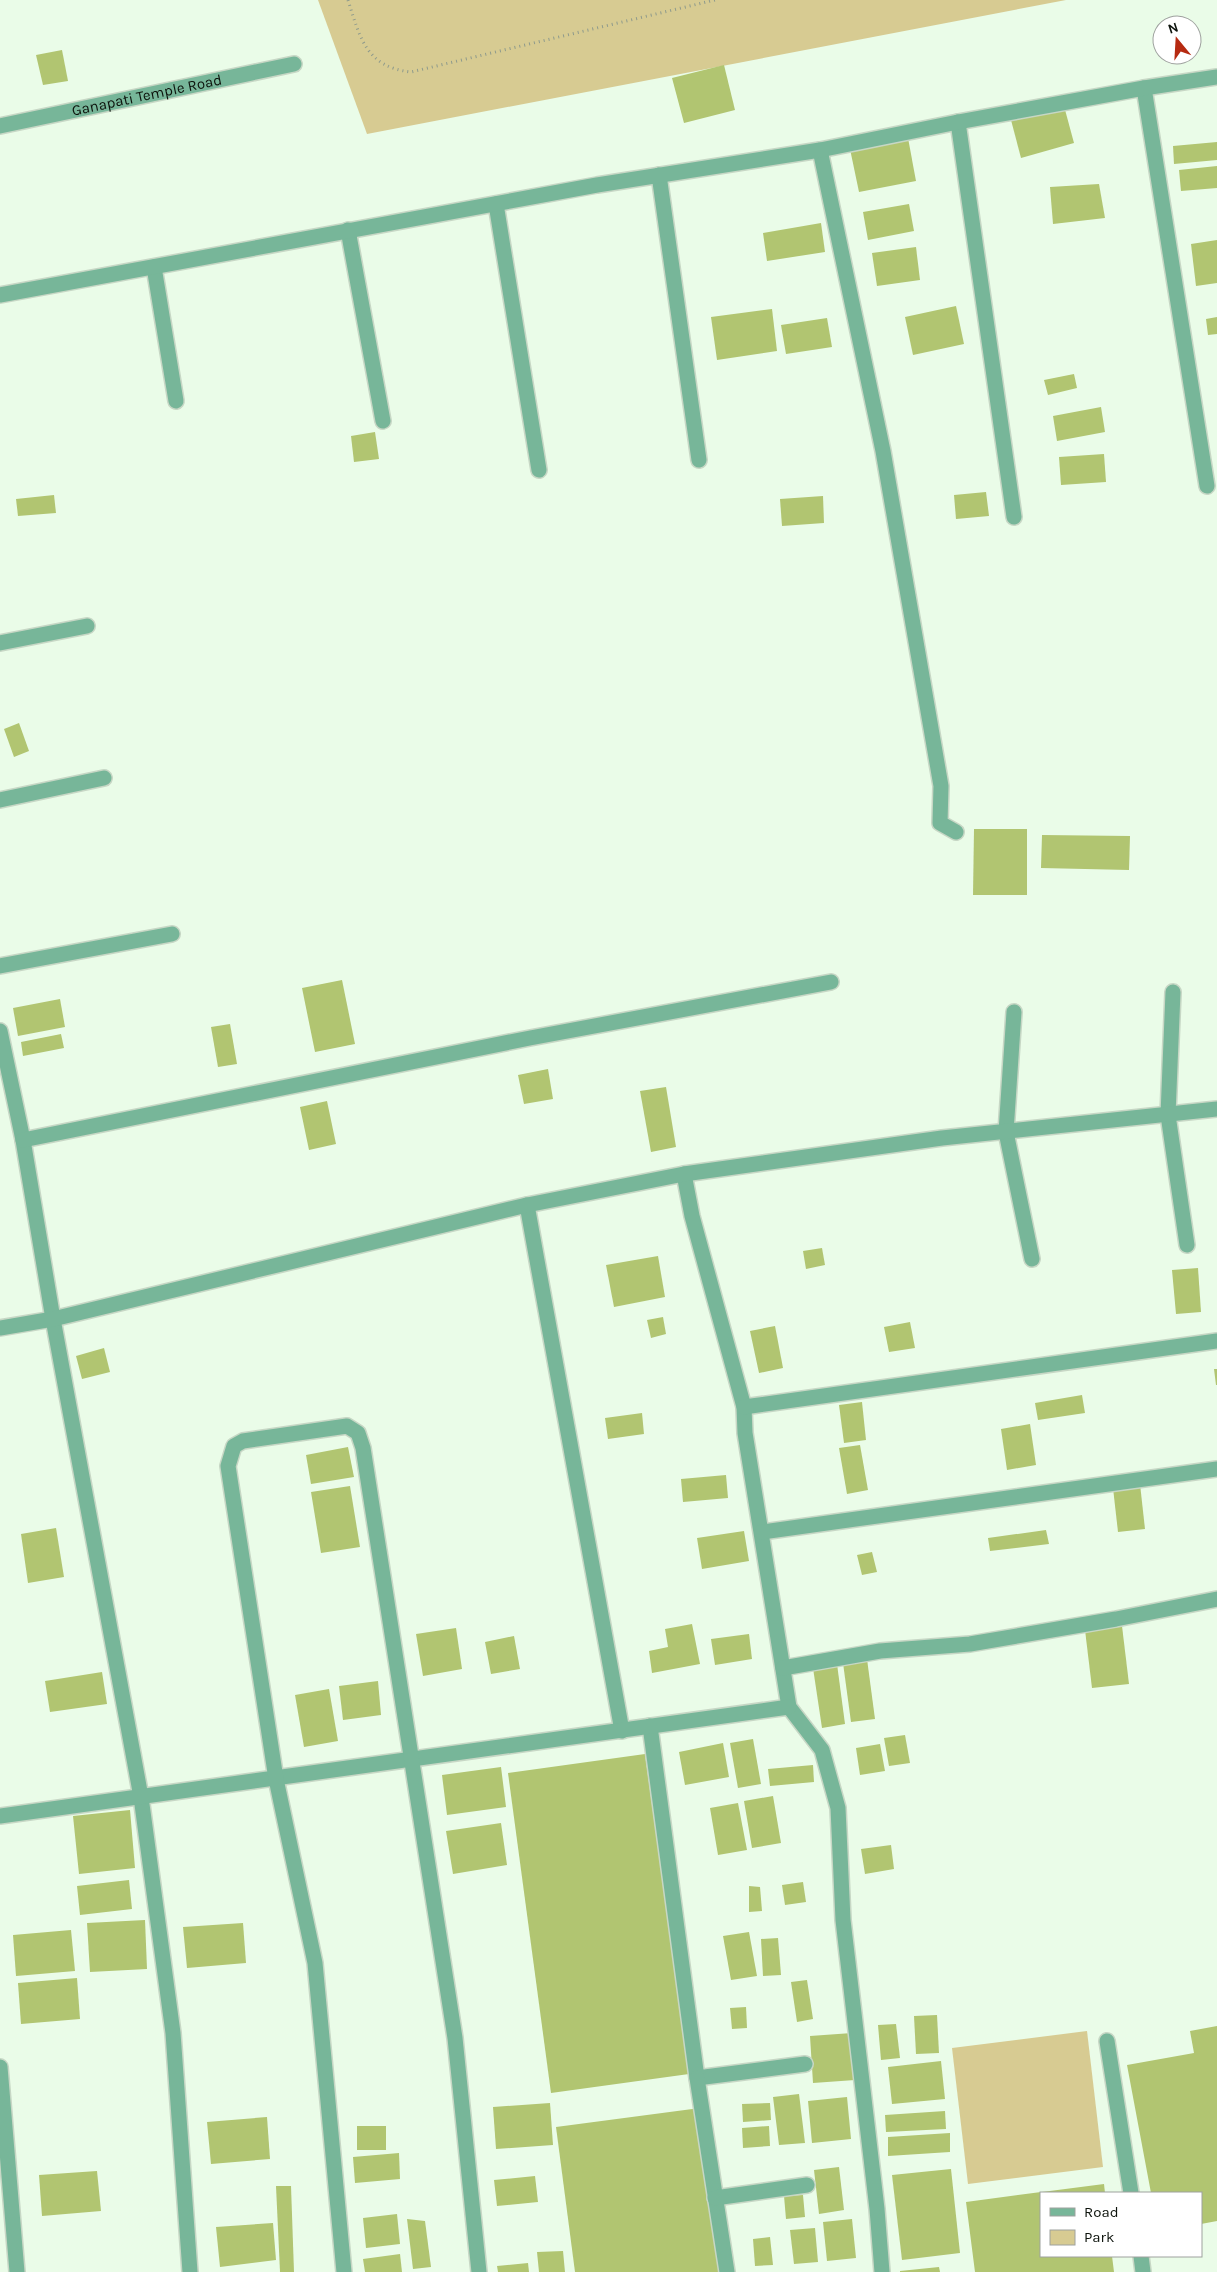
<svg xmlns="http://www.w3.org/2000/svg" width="1217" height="2272" viewBox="0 0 1217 2272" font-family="Karla,sans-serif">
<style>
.green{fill:#d7cb92}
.building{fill:#b1c571}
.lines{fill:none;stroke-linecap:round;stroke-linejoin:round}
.minor-casing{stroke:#c7d7c5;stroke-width:18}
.path{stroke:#8e9a8c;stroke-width:3;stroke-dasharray:1 4;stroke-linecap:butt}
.minor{stroke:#77b699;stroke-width:15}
.labels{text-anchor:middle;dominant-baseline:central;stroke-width:4;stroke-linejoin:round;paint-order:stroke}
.street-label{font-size:15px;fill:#0d130c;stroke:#fff}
</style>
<rect width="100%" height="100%" fill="#eafce8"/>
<!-- green -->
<g class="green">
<path d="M318 0H1066L367 134Z"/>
<path d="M1087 2031 1103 2167 968 2184 952 2048Z"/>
</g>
<!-- building -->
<g class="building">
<path d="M62 50 68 81 43 85 36 55Z"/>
<path d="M724 65 735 110 684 123 672 78Z"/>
<path d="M1064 106 1074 143 1021 158 1011 120Z"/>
<path d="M908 138 916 181 859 192 850 149Z"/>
<path d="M1217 142V160L1174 164 1173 146Z"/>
<path d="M1217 166V188L1181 191 1179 170Z"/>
<path d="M1099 184 1105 218 1053 224 1050 187Z"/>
<path d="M909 204 914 231 868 240 863 212Z"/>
<path d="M821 223 825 252 767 261 763 233Z"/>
<path d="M1217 240V283L1196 286 1191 244Z"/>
<path d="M916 247 920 280 877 286 872 253Z"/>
<path d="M956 306 964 344 913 355 905 317Z"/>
<path d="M772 309 777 351 717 360 711 317Z"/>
<path d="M1217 317V334L1208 335 1206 319Z"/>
<path d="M827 318 832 347 786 354 781 325Z"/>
<path d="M1074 374 1077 388 1048 395 1044 380Z"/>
<path d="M1101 407 1105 432 1057 441 1053 416Z"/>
<path d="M375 432 379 459 354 462 351 436Z"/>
<path d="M1104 454 1106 482 1061 485 1059 457Z"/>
<path d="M986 492 989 516 956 519 954 495Z"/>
<path d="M54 495 56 513 18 516 16 499Z"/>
<path d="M823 496 824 523 782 526 780 499Z"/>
<path d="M19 723 29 751 14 757 4 729Z"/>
<path d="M974 829H1027V895H973Z"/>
<path d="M1042 835 1130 836 1129 870 1041 868Z"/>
<path d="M342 980 355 1044 315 1052 302 988Z"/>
<path d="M60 999 65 1027 18 1036 13 1008Z"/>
<path d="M230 1024 237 1064 218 1067 211 1027Z"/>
<path d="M61 1034 64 1048 23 1056 21 1042Z"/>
<path d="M548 1069 553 1099 524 1104 518 1075Z"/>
<path d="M666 1087 676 1147 651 1152 640 1091Z"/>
<path d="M327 1101 336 1144 309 1150 300 1107Z"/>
<path d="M822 1248 825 1265 806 1269 803 1251Z"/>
<path d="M658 1256 665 1297 614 1307 606 1265Z"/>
<path d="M1198 1268 1201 1312 1176 1314 1172 1270Z"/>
<path d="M663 1317 666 1334 651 1338 647 1320Z"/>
<path d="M910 1322 915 1348 889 1352 884 1327Z"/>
<path d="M775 1326 783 1368 759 1373 750 1331Z"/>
<path d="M104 1348 110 1372 82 1379 76 1356Z"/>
<path d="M1214 1369H1217V1385H1216Z"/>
<path d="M1082 1395 1085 1413 1038 1420 1035 1403Z"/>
<path d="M862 1402 866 1440 844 1443 839 1405Z"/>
<path d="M642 1413 644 1434 608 1439 605 1418Z"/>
<path d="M1030 1424 1036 1465 1007 1470 1001 1429Z"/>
<path d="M860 1445 868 1490 847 1494 839 1448Z"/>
<path d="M348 1447 354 1477 311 1484 306 1455Z"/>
<path d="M726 1475 728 1498 683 1502 681 1479Z"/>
<path d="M1140 1484 1145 1529 1118 1532 1113 1488Z"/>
<path d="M350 1486 360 1547 321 1553 311 1492Z"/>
<path d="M56 1528 64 1577 28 1583 21 1534Z"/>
<path d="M1046 1530 1049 1544 990 1551 988 1538Z"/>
<path d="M744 1531 749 1561 702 1569 697 1538Z"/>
<path d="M872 1552 877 1572 862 1575 857 1555Z"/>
<path d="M692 1624 700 1664 652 1673 649 1651 668 1647 665 1629Z"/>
<path d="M1122 1626 1129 1684 1092 1688 1085 1630Z"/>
<path d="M456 1628 462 1669 423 1676 416 1634Z"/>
<path d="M749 1634 752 1659 715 1665 711 1639Z"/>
<path d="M514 1636 520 1669 491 1674 485 1642Z"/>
<path d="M867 1659 875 1719 851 1722 843 1663Z"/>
<path d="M837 1664 845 1724 822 1728 813 1668Z"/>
<path d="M102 1672 107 1704 50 1712 45 1681Z"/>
<path d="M378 1681 381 1715 343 1720 339 1686Z"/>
<path d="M329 1689 338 1741 304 1747 295 1695Z"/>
<path d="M905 1735 910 1763 889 1766 884 1738Z"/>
<path d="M753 1739 761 1784 738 1788 730 1743Z"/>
<path d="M723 1743 729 1777 685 1785 679 1752Z"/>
<path d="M880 1744 885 1771 860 1775 856 1748Z"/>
<path d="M645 1754 689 2074 551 2093 508 1773Z"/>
<path d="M813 1765 814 1782 770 1786 768 1769Z"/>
<path d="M501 1767 506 1807 447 1815 442 1775Z"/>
<path d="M773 1796 781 1843 752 1848 744 1801Z"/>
<path d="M738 1803 747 1850 718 1855 710 1808Z"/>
<path d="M130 1810 135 1868 79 1874 73 1816Z"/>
<path d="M501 1823 507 1865 453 1874 446 1831Z"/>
<path d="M891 1845 894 1869 865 1874 861 1849Z"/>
<path d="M129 1880 132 1909 80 1915 77 1886Z"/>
<path d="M803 1882 806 1902 785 1905 782 1885Z"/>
<path d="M749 1886 760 1887 762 1911 749 1912Z"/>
<path d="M145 1920 147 1969 90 1972 87 1923Z"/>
<path d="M243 1923 246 1963 187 1968 183 1927Z"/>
<path d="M71 1930 75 1971 16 1976 13 1935Z"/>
<path d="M749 1932 757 1976 731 1980 723 1936Z"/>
<path d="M778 1938 781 1975 763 1976 761 1939Z"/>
<path d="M77 1978 80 2019 21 2024 18 1983Z"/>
<path d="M807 1980 813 2019 797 2022 791 1982Z"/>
<path d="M746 2007 747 2028 732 2029 730 2008Z"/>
<path d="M937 2015 939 2053 916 2054 914 2016Z"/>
<path d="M896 2024 900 2058 881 2060 878 2025Z"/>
<path d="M1217 2026V2221L1201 2224V2193H1151L1127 2065 1194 2053 1190 2031Z"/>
<path d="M852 2033 855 2080 813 2083 810 2036Z"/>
<path d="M941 2061 945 2099 892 2104 888 2067Z"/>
<path d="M799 2094 805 2143 779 2145 773 2097Z"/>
<path d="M847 2097 851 2139 812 2143 808 2101Z"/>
<path d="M550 2103 553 2145 496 2149 493 2107Z"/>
<path d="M770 2103 771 2120 743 2122 742 2104Z"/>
<path d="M700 2108 721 2272H575L556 2127Z"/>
<path d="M945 2111 946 2129 886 2132 885 2115Z"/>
<path d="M267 2117 270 2159 211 2164 207 2122Z"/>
<rect x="357" y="2126" width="29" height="24"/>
<path d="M769 2126 770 2146 743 2148 742 2128Z"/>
<path d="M950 2133V2152L888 2156V2137Z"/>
<path d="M399 2153 400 2179 355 2183 353 2157Z"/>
<path d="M839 2167 844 2210 819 2214 814 2170Z"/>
<path d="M951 2169 960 2253 902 2260 892 2175Z"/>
<path d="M97 2171 101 2211 42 2216 39 2175Z"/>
<path d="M535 2176 538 2202 497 2206 494 2180Z"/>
<path d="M1104 2184 1105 2193H1042V2192Z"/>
<path d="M276 2186H291L294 2272H280Z"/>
<path d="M1041 2192V2256H1112L1114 2272H975L966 2202Z"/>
<path d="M803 2195 805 2217 786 2219 784 2196Z"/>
<path d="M397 2214 400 2244 366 2248 363 2218Z"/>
<path d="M407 2219 425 2221 431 2267 413 2269Z"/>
<path d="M852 2219 856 2258 827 2261 823 2222Z"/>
<path d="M273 2223 276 2260 220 2267 216 2227Z"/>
<path d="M815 2228 818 2262 794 2264 790 2230Z"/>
<path d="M770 2237 773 2265 755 2266 753 2239Z"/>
<path d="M563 2251 565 2272H539L537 2252Z"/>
<path d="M400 2254 402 2272H365L363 2259Z"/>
<path d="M528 2263 529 2272H498L497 2266Z"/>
<path d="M939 2267 940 2272H900V2271Z"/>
</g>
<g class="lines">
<!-- minor casing -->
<g class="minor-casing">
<g id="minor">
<path d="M1144 88 1207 486"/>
<path d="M958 122 1014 517"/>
<path id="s1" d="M0 126 294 64"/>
<path d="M820 150 883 451 941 786 940 823 956 832"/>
<path d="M659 175 699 460"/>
<path d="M496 204 539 470"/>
<path d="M348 230 383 421"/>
<path d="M154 267 176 401"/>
<path d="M0 295 597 185 820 150 958 122 1144 88 1217 77"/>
<path d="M0 643 87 626"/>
<path d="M0 800 104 778"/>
<path d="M0 966 172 934"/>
<path d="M1173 992 1168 1115 1187 1245"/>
<path d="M1014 1012 1006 1132 1032 1259"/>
<path d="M0 1031 23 1140 53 1319 141 1797 173 2033 190 2272"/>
<path d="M23 1140 530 1038 831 982"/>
<path d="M684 1174 692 1216 744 1407 745 1433 789 1707 822 1750 838 1808 843 1920 877 2209 882 2272"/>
<path d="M527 1205 622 1731"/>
<path d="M0 1328 53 1319 527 1205 684 1174 942 1138 1217 1109"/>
<path d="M744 1407 1217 1341"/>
<path d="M762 1532 1217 1469"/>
<path d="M783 1668 880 1651 970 1644 1116 1619 1217 1599"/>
<path d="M650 1726 697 2078 805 2064"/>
<path d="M0 1816 789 1707"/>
<path d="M1107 2041 1131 2193"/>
<path d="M0 2067 17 2272"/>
<path d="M697 2078 727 2272"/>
<path d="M715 2198 807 2185"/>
<path d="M1141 2256 1143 2272"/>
<path d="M344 2272 315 1963 276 1779 228 1466 234 1446 243 1441 347 1426 358 1433 363 1448 455 2038 479 2272"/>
</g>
</g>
<!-- path -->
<path class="path" d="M348 0C360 38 366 67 411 72L715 0"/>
<!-- minor -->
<use href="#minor" class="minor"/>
</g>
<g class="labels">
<!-- street labels -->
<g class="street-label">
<text stroke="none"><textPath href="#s1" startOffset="150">Ganapati Temple Road</textPath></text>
</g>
</g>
<!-- legend -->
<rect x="1040" y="2192" width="162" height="65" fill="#ffffff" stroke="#9ea19e"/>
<rect x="1050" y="2208" width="25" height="8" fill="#77b699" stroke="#9ea19e"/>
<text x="1084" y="2217" font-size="15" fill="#0d130c">Road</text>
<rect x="1050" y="2230" width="25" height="15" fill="#d7cb92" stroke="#9ea19e"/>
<text x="1084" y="2242" font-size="15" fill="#0d130c">Park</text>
<!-- north arrow -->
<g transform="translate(1177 40) rotate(342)"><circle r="24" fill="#ffffff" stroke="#9ea19e"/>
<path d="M0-4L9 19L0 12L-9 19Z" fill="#b62a11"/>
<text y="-8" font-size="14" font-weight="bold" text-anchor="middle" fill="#0d130c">N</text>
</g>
</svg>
